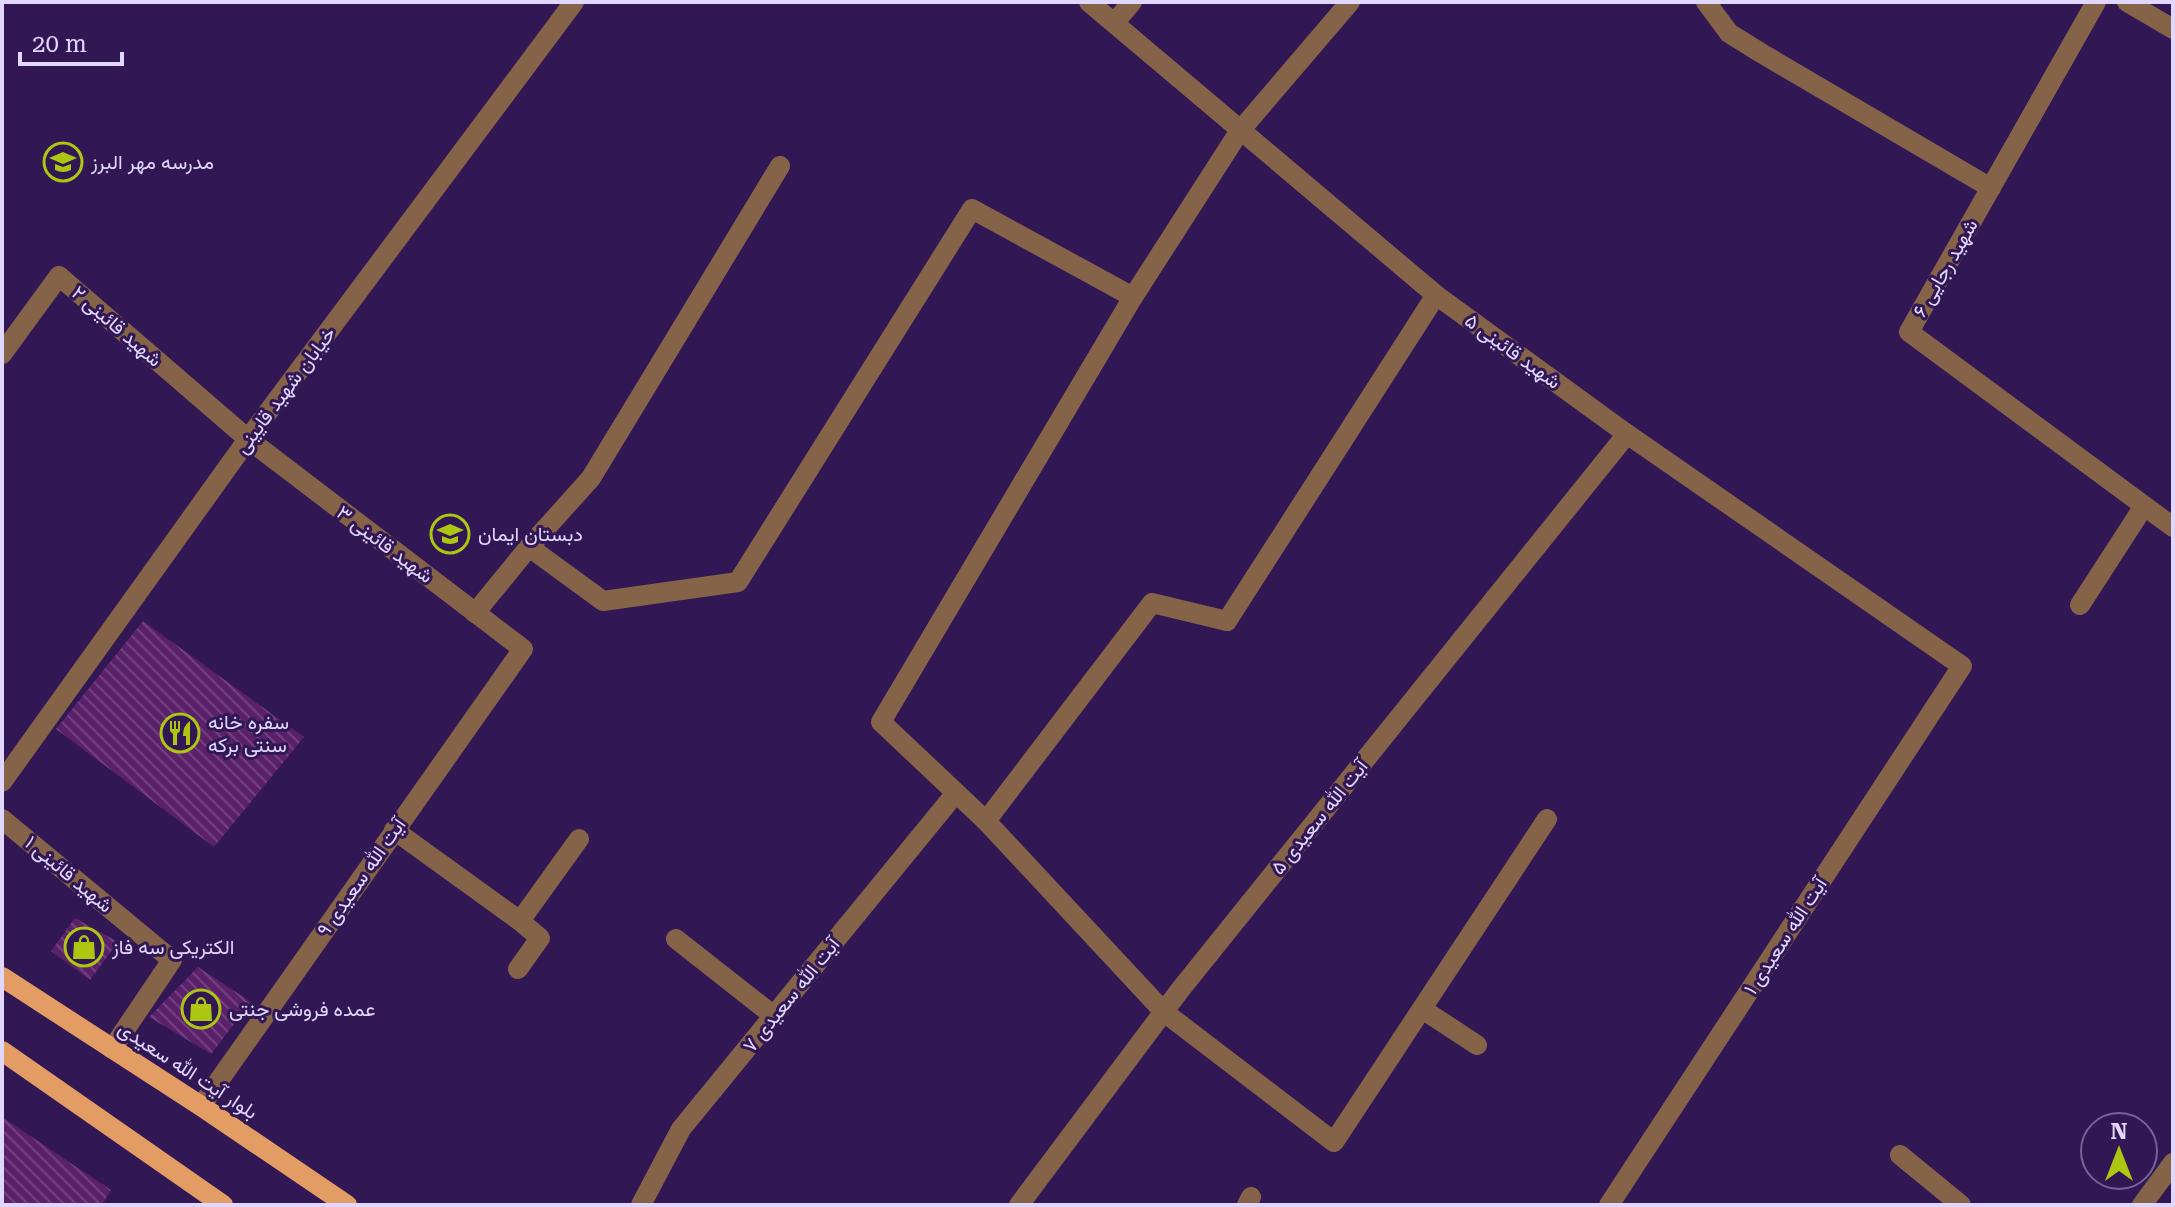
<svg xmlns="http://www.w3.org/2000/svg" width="2175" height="1207" viewBox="0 0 2175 1207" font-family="'Roboto Serif',Vazirmatn,serif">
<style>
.building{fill:url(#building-back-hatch)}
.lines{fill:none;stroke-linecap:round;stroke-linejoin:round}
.minor{stroke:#856349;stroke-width:20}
.major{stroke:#e39d64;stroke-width:20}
.labels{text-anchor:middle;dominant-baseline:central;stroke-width:6;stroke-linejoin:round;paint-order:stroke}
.poi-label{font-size:20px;fill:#e1d6fb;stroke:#311753;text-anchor:start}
.street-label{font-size:20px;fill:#e1d6fb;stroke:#311753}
</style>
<defs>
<pattern id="building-back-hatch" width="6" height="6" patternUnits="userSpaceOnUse" patternTransform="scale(2)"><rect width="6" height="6" fill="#5b206a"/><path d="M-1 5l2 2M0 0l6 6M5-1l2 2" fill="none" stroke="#724080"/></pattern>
</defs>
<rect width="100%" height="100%" fill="#311753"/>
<!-- building -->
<g class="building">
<path d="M143 621 304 737 214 847 56 729Z"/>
<path d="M75 918 118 942 90 980 51 951Z"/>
<path d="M198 967 251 1002 211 1054 149 1017Z"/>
<path d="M2 1117 111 1190 102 1205H2Z"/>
</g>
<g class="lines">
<!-- minor -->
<g class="minor">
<path d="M1089 2 1436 295 1627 434 1962 666 1609 1205"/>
<path d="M1350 2 1239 132 1133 297 881 722 986 821 1164 1012 1334 1142 1547 819"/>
<path d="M1706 2 1729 33 1761 53 1991 188"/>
<path d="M2096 2 1909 332 2173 527"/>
<path d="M2127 2 2173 29"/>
<path d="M1115 22 1132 2"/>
<path d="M2 354 59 276 248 439 523 649 201 1106"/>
<path d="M529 547 591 478 780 166"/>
<path d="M2080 605 2144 506"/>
<path d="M475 613 529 547 603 601 738 582 972 209 1133 297"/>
<path d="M2 782 248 439 574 2"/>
<path d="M2 819 172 960 112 1049"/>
<path d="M986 821 1152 603 1227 621 1436 295"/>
<path d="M394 830 520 921 579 839"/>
<path d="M676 939 774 1016"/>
<path d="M518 969 540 938 520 921"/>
<path d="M1422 1009 1477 1045"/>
<path d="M1900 1155 1961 1205"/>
<path d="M641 1205 681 1129 955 794"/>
<path d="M1019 1205 1180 990 1627 434"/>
<path d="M1247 1205 1251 1197"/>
<path d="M2142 1205 2173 1163"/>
</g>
<!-- major -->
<g class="major">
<path d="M2 977 201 1106 347 1205"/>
<path d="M2 1051 223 1205"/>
</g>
</g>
<!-- icons -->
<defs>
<g id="school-ring" transform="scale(2)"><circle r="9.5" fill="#311753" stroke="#acc612" stroke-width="1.5"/><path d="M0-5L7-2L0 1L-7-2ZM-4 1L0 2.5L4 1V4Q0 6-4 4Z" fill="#acc612"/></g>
<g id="restaurant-ring" transform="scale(2)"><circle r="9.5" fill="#311753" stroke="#acc612" stroke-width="1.5"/><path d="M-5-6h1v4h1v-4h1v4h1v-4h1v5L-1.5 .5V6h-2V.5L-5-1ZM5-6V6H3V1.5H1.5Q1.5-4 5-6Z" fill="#acc612"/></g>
<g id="shop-ring" transform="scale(2)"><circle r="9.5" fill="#311753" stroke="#acc612" stroke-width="1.5"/><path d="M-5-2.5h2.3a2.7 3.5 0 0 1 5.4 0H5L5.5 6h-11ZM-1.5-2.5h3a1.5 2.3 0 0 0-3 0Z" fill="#acc612"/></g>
</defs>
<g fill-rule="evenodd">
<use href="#school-ring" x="63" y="162"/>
<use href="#school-ring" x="450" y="534"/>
<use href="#restaurant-ring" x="180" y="733"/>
<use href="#shop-ring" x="84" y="947"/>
<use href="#shop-ring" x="201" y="1009"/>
</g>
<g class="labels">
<!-- poi labels -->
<g class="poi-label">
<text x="91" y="162">مدرسه مهر البرز</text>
<text x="478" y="534">دبستان ایمان</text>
<text x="208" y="722">سفره خانه<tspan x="208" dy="23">سنتی برکه</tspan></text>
<text x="112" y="947">الکتریکی سه فاز</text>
<text x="229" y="1009">عمده فروشی جنتی</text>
</g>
<!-- street labels -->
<g class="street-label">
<text transform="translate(1945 268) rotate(-60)">شهید رجایی ۶</text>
<text transform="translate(117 326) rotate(41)">شهید قائینی ۲</text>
<text transform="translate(1513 351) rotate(36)">شهید قائینی ۵</text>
<text transform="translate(285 390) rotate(-53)">خیابان شهید قایینی</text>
<text transform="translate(385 544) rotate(37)">شهید قائینی ۳</text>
<text transform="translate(1319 817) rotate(-51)">آیت الله سعیدی ۵</text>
<text transform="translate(69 874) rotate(40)">شهید قائینی ۱</text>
<text transform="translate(361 877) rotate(-55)">آیت الله سعیدی ۹</text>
<text transform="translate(1785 936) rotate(-57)">آیت الله سعیدی ۱</text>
<text transform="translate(791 995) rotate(-51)">آیت الله سعیدی ۷</text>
<text transform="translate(188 1070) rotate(33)">بلوار آیت الله سعیدی</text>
</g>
</g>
<!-- border -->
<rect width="2175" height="1207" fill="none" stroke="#e1d6fb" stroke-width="8"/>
<!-- north arrow -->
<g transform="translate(2119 1151)"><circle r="38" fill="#311753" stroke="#776396" stroke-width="2"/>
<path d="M0-6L14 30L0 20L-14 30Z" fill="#acc612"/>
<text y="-12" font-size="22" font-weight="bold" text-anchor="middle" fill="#e1d6fb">N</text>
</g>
<!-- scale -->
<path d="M20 52v12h102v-12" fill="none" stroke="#e1d6fb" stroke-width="4"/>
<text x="32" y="52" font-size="24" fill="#e1d6fb" stroke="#311753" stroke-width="6" paint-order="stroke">20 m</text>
</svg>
